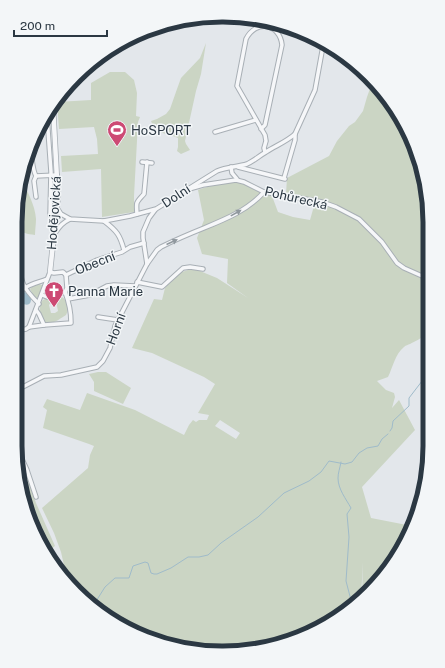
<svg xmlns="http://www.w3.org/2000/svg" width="445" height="668" viewBox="0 0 445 668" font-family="'Public Sans',sans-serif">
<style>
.green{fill:#cbd5c4;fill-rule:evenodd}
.water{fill:#9fbbca}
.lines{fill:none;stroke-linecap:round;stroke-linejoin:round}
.stream{stroke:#9fbbca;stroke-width:1}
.minor-casing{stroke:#a8afb5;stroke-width:5.5}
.tertiary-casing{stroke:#a8afb5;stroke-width:6}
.minor{stroke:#f6f7f9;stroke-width:3.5}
.tertiary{stroke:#f6f7f9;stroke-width:4.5}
.oneway{fill:#90989e}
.labels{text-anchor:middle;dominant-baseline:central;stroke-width:3;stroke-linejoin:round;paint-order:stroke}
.poi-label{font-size:13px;fill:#2b3843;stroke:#f3f6f8;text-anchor:start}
.street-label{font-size:13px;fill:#2b3843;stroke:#f3f6f8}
.rim{fill:none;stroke:#2b3843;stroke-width:5}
</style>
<rect width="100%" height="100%" fill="#e3e7eb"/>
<!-- green -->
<g class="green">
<path d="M206 43 201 74 196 91 185 141 186 144 190 150 181 154 177 151 178 147V138C172 135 161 134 156 129 154 127 152 124 151 121L157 119 166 114 170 109 177 89 181 78 200 58Z"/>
<path d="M110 72H125L134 80 137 93 136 116 140 117 138 122 134 196V212L102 217 101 169 62 172 61 156 98 154 97 139 94 127 59 129 57 102 91 100V83Z"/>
<path d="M372 83 386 101 387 105 388 104 409 131 430 209 429 323C425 338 423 337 410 344 408 345 406 345 404 347 395 354 393 367 388 377L377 381 386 390 394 393 395 397 392 408 399 400 415 430 362 487 371 518 412 526 409 537 378 582 362 596 363 562 361 597 326 625 276 646 209 653 143 637 96 610 64 576 66 574 61 552 54 533 42 508 88 468 90 455 94 446 89 444 43 428 47 410 43 407 47 399 80 410 87 393 135 410 184 435 189 425 193 420 196 422 199 420H207L209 415 198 413 215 384 204 377 152 353 132 348 154 299 162 300 165 288 170 281 179 273 191 269H195L217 278 248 298 227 283 228 259 202 254 197 238 204 220 198 190C208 186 231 180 242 183 251 185 263 192 272 196L278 212 293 217 310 220 316 199 286 194 287 178 329 156 337 141 349 126 355 122 363 111 367 97ZM220 420 240 433 236 439 215 426Z"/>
<path d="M22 179C27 192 35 204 36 219 36 224 35 230 35 235 27 234 22 233 17 228V195Z"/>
<path d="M39 284 42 285V286L39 297 36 298 34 297 30 289 32 287Z"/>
<path d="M59 296 54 302H51L49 305 51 313H55L58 311 56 301 60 296C67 298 70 309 66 315 61 318 55 323 49 323 40 323 37 305 43 300 48 297 54 297 59 296Z"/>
<path d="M98 372H106L131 388 123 404 94 391V382L89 374Z"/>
<path d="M16 453 25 471 36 503 55 546 46 553 26 512Z"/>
</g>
<!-- water -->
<path class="water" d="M25 292C28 293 31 296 31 300 30 312 8 298 25 292Z"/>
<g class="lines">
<!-- stream -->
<g class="stream">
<path d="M18 192 21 209"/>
<path d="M390 431 392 428 393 421 409 406V398L429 372"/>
<path d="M341 462C340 468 338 473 338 478 338 489 346 499 351 508L347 514 349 537 346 581 352 604"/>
<path d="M93 606 105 587 115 578H129L133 566 145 562 148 563 151 573 154 574H157L171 568 188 557H199L208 555 221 543 258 517 284 493 309 481 321 472 329 461 345 464 352 462 359 453 367 448 378 446 382 439 388 434"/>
</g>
<!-- minor casing -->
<g class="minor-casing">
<g id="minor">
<path d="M47 116 51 172 50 215"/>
<path d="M261 129 265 125 282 45C280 24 256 19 246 39L237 86 265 135 266 141 264 148 265 152"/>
<path d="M215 132 256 120"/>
<path d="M30 151C33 159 32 169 36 176L34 181 36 197"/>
<path d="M142 162 152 163"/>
<path d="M231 167 232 173 237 179"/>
<path d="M238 167 285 179"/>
<path d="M36 176 57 175"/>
<path d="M284 178 295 140V134"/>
<path d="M189 189 203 185 236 180 244 182 264 192 311 200 322 202 336 207 359 219 382 242 397 263 404 268 422 276 429 278"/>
<path d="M57 208 61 214 70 219 104 221 130 216 156 209 217 171C227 167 237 167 247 164 254 161 259 156 266 152 275 146 286 142 295 134L315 90 323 46"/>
<path d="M137 214C136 201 136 203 144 194L147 162"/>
<path d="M104 221C117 231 120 235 124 250"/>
<path d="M55 233C60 226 62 223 70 219"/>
<path d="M16 264C21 270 20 276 23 283 25 289 34 299 39 304"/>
<path d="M147 264 157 250 161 247C175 240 189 234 204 228 226 219 248 210 264 192"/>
<path d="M66 275 97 260 122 252 130 247 144 243"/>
<path d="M137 282 162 287 183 268 190 267 203 269"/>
<path d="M68 299 90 295 107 286 114 285 135 286"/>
<path d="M16 307C17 303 17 298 19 294 24 285 38 283 47 279"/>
<path d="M36 310 39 314 44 325"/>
<path d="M98 317 118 320"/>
<path d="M29 327 44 325 71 323C71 312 69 302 65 292"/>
<path d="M16 331 26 329 29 327 50 272 54 273 63 272 66 275 67 288 65 292 47 297 42 295"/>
<path d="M427 336H429"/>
<path d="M15 391 44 376 61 375 97 367 103 361 110 348 115 326 118 320 147 264 143 238V232L149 218 155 210"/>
<path d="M15 444 27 470 36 497"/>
</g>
</g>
<!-- tertiary casing -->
<g class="tertiary-casing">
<path id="tertiary" d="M50 272 58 197 53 106"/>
</g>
<!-- minor -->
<use href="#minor" class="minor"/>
<!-- tertiary -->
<use href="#tertiary" class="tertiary"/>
</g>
<!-- one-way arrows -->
<defs><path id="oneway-solid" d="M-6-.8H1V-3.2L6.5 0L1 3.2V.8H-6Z"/></defs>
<g class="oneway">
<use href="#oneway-solid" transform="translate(236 213) rotate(-29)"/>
<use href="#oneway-solid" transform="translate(172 242) rotate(-24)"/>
</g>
<!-- icons -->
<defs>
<g id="stadium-pin" transform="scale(1)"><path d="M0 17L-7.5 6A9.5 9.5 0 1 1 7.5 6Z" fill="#cd4a74" stroke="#f3f6f8"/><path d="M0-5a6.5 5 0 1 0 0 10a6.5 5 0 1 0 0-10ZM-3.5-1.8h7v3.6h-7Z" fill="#fff"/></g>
<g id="church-pin" transform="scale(1)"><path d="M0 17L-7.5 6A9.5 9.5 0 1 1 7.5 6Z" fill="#cd4a74" stroke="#f3f6f8"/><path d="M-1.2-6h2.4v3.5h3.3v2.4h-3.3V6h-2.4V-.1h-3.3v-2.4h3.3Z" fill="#fff"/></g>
</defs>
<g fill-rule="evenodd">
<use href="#stadium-pin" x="117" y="130"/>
<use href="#church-pin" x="54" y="291"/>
</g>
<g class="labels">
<!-- poi labels -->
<g class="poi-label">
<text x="131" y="130">HoSPORT</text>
<text x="68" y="291">Panna Marie</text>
</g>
<!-- street labels -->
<g class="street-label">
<text transform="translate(176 196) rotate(-33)">Dolní</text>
<text transform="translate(296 198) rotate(13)">Pohůrecká</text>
<text transform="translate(54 213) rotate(-86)">Hodějovická</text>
<text transform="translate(95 263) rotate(-22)">Obecní</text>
<text transform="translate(116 329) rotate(-70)">Horní</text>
</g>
</g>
<!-- crop -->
<path d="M0 0H445V668H0ZM222 22H223A200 200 0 0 1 423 222V446A200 200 0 0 1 223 646H222A200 200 0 0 1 22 446V222A200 200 0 0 1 222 22Z" fill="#f3f6f8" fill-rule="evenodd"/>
<path class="rim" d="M222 22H223A200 200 0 0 1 423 222V446A200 200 0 0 1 223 646H222A200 200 0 0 1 22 446V222A200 200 0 0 1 222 22Z"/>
<!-- scale -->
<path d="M14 30v6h93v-6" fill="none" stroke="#2b3843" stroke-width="2"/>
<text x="20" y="30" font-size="12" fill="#2b3843" stroke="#f3f6f8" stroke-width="3" paint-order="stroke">200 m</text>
</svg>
